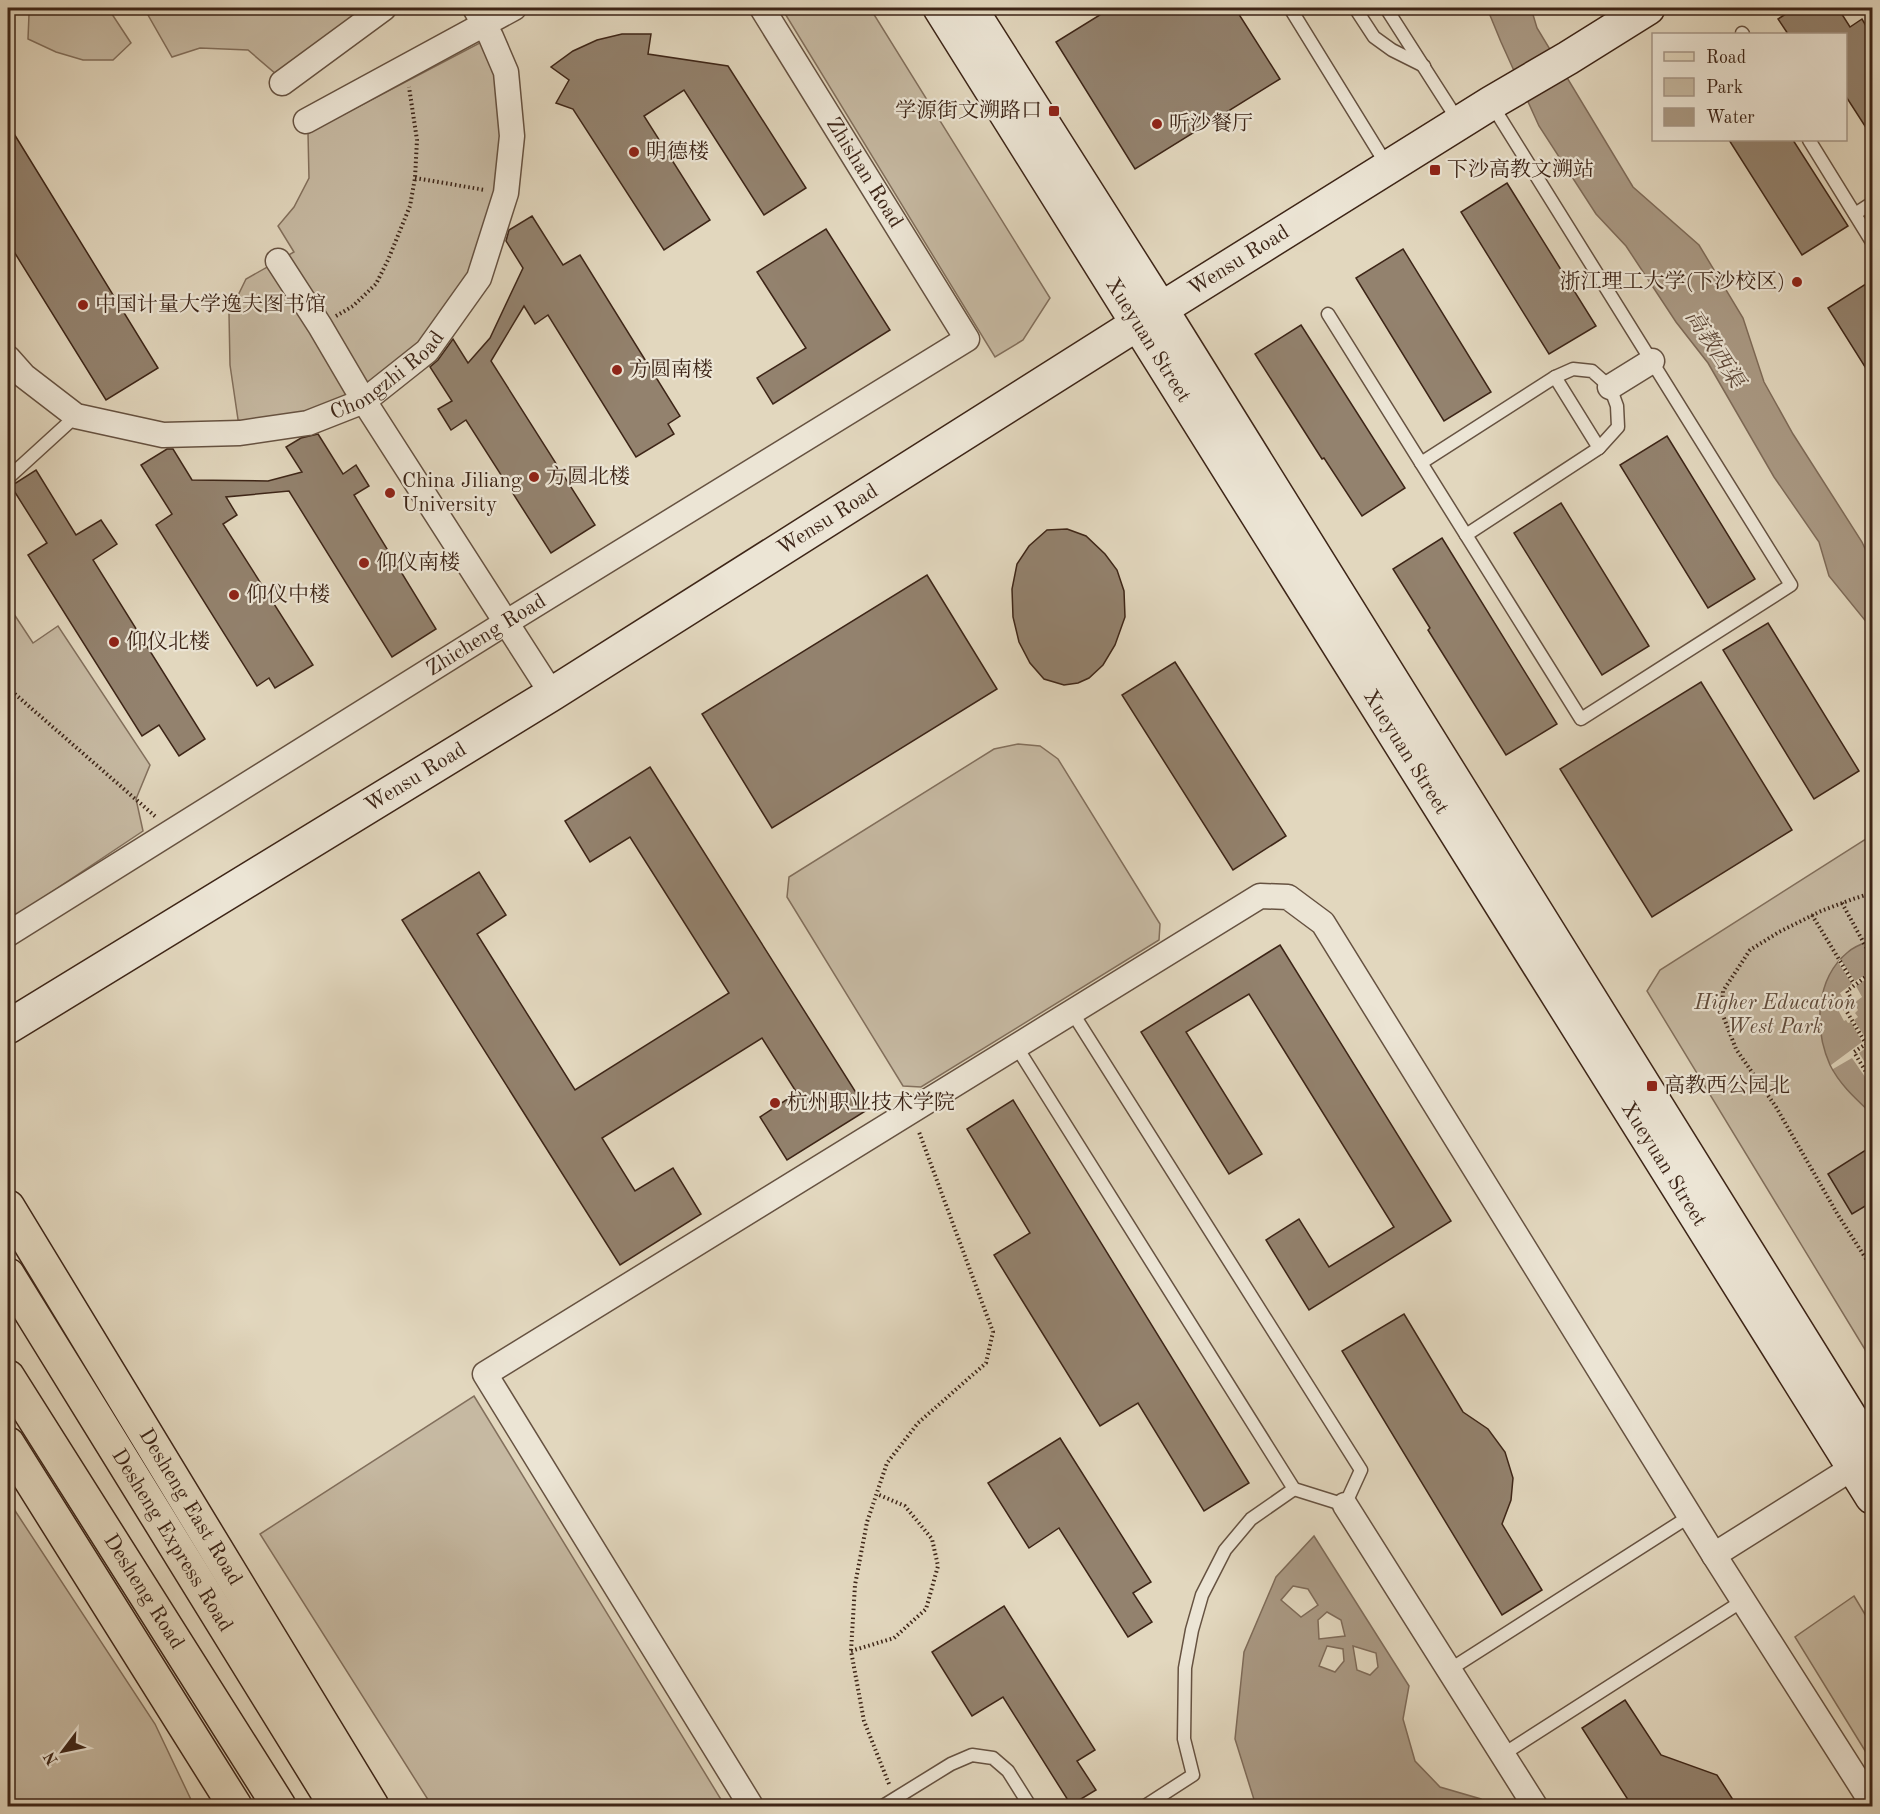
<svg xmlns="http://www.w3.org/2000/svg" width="1880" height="1814" viewBox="0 0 1880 1814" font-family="'Old Standard TT','Noto Serif SC',serif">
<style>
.green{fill:#c6b9a2;stroke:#826f5c;stroke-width:1.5}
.water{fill:#aa9a85;stroke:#7e6b59;stroke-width:1.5;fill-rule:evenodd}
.pier{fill:#e2d7be}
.building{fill:#93826e;stroke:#3d2517;stroke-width:1.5}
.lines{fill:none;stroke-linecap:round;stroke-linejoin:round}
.lane-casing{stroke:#665241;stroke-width:15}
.street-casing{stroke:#665241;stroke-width:27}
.secondary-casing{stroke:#3d2517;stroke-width:36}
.primary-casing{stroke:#3d2517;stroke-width:36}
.highway-casing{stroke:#3d2517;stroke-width:36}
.path{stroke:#3d2517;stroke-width:4;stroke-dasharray:1.5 3;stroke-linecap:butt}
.lane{stroke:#ece5d5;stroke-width:12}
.street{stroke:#ece5d5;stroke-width:24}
.secondary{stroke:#ece5d5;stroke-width:33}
.primary{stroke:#e2d7be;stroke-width:33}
.highway{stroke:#e2d7be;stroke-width:33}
.poi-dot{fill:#8f2418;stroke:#ece5d5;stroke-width:2}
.labels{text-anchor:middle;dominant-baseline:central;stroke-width:4.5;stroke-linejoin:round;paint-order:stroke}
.poi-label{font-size:21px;fill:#3d2517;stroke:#ece5d5;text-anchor:start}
.street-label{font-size:21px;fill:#3d2517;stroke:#ece5d5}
.park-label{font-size:21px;font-style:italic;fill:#5f4a3a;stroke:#ece5d5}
.water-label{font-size:22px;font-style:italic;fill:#5e4838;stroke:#ece5d5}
</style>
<rect width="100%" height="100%" fill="#e2d7be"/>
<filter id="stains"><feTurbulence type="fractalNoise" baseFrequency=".00333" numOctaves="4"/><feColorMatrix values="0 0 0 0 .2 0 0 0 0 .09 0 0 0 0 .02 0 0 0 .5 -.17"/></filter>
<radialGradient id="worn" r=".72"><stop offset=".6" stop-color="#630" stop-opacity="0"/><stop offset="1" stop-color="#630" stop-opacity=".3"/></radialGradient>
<!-- green -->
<g class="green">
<path d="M9 8H108L131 43 113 60H83L56 52 28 39 29 14Z"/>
<path d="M144 8H365L276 74 248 50 200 48 172 57Z"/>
<path d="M791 8H870L1050 298 1023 340 995 357 784 12Z"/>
<path d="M491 37 512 136 479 278 364 401 240 433 230 365 229 314 246 279 294 252 278 226 294 207 309 178 308 133Z"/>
<path d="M10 608 33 643 58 626 150 765 136 799 143 831 8 921V610Z"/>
<path d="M1018 744 1040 746 1058 759 1160 924 1159 940 921 1087 903 1086 787 897 789 877 994 749Z"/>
<path d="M1872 835V1361L1647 991 1660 970Z"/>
<path d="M474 1396 725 1806H432L260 1534Z"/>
<path d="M8 1500 155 1724 194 1806H8Z"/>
<path d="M1854 1596 1872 1626V1762L1795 1637Z"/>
</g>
<!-- water -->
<g class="water">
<path d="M1487 8H1531L1537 28 1633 187 1699 245 1743 318 1764 382 1793 434 1862 542 1872 564V629L1829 576 1819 542 1774 477 1708 363 1676 322 1626 246 1596 214 1539 126 1501 42Z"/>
<path d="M1872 940V1114C1856 1099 1840 1085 1830 1065 1814 1029 1815 979 1848 952 1855 946 1864 943 1872 940Z"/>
<path d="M1314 1536 1409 1686 1403 1719 1415 1761 1440 1787 1481 1799 1486 1806H1256L1235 1739 1244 1652 1276 1577ZM1293 1586 1308 1589 1318 1605 1301 1617 1281 1600ZM1327 1612 1341 1620 1345 1636 1319 1639 1318 1620ZM1327 1646 1343 1649 1344 1661 1335 1672 1319 1666ZM1353 1646 1376 1653 1378 1667 1370 1675 1357 1670Z"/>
</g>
<!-- pier -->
<path class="pier" d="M1840 959 1855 981 1872 971V975L1856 986 1862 997 1854 1003 1858 1010 1855 1013 1858 1017 1854 1020 1870 1045 1859 1053 1872 1074V1087L1852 1058 1833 1069 1831 1065 1862 1042 1851 1022 1848 1023 1846 1020 1844 1021 1837 1008 1845 1002 1840 993 1852 984 1838 962Z"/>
<!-- building -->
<g class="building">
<path d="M1111 8H1235L1280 79 1135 169 1056 42Z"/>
<path d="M1795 8H1838L1850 27 1862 19 1872 36V137L1845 95V34H1788L1778 19Z"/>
<path d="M622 34H651L648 54 728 66 806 188 764 215 684 90 644 116 710 220 664 250 573 109 556 103 569 80 551 67 573 51 597 40Z"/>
<path d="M8 124 158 368 106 400 8 242Z"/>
<path d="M1729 140H1793L1848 226 1802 255Z"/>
<path d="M1507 183 1596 326 1549 354 1461 212Z"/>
<path d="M532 216 563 265 580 255 680 416 668 424 674 434 636 457 548 315 535 324 524 306 491 361 595 525 551 553 466 420 451 430 438 409 452 401 430 367 438 360 453 339 468 363 490 338 523 268 506 241 509 230Z"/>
<path d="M826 229 890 330 773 404 757 378 806 348 757 272Z"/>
<path d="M1403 249 1491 392 1444 421 1356 278Z"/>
<path d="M1872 280V378L1828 308Z"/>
<path d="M1301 325 1405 488 1362 516 1324 458 1322 459 1255 354Z"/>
<path d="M318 434 343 474 356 465 369 486 354 495 436 629 392 657 289 491 226 497 237 515 223 524 313 665 275 688 269 678 257 686 156 525 172 514 141 465 167 449H173L192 480 268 481 302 472 286 447 301 438Z"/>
<path d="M1667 436 1755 579 1708 608 1620 465Z"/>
<path d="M36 470 76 535 101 520 117 544 93 560 205 739 179 756 159 725 142 736 28 555 47 543 11 486Z"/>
<path d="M1561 503 1649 646 1602 675 1514 533Z"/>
<path d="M1067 529 1086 536 1105 554 1117 570 1124 591 1125 617 1115 645 1103 665 1089 678 1078 683 1064 685 1044 679 1030 663 1019 642 1013 617 1012 589 1017 564 1029 546 1047 530Z"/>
<path d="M1442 538 1557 724 1506 755 1428 630 1430 628 1393 569Z"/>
<path d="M927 575 997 689 772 828 702 714Z"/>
<path d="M1768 623 1859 771 1814 799 1723 650Z"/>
<path d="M1175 662 1286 836 1233 870 1122 695Z"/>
<path d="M1701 682 1792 830 1652 917 1560 769Z"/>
<path d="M650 767 867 1110 787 1160 760 1117 797 1093 762 1038 602 1138 635 1191 673 1168 701 1214 620 1265 402 920 479 872 506 915 477 934 575 1090 729 993 630 837 590 862 565 821Z"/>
<path d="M1280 945 1451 1221 1309 1310 1266 1240 1299 1219 1329 1267 1394 1227 1249 994 1186 1032 1262 1154 1229 1174 1141 1032Z"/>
<path d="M1013 1100 1249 1483 1204 1511 1138 1403 1100 1426 994 1255 1030 1233 967 1129Z"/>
<path d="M1872 1146V1202L1852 1214 1828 1174Z"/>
<path d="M1404 1314 1463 1412 1488 1429 1505 1452 1513 1478 1511 1500 1502 1524 1542 1590 1502 1615 1342 1351Z"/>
<path d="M1060 1438 1151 1582 1133 1593 1152 1622 1128 1637 1059 1528 1029 1548 988 1483Z"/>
<path d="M1004 1606 1095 1750 1077 1761 1096 1790 1071 1805 1003 1697 972 1716 932 1652Z"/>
<path d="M1625 1700 1661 1755 1717 1775 1737 1806H1632L1582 1728Z"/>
</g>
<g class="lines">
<!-- lane casing -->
<g class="lane-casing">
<g id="lane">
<path d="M1290 8 1388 167"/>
<path d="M1355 8 1374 37 1392 50 1424 66"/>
<path d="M1386 8 1459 122"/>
<path d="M1742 33 1743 34"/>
<path d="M1809 140 1872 242"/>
<path d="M1855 214 1872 203"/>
<path d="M1328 314 1581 719 1791 585 1492 105"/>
<path d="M1555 377 1573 369 1592 371 1610 387 1617 406 1618 427 1599 448"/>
<path d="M1421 463 1555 377 1599 448 1466 535"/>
<path d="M8 478 76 416"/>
<path d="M1016 1046 1294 1489 1345 1505 1361 1470 1072 1012"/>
<path d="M1449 1670 1690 1516"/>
<path d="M1502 1755 1744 1600"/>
<path d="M883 1806 951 1764 972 1755 993 1758 1008 1771 1030 1806"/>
<path d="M1145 1806 1193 1775 1184 1739 1185 1668 1192 1630 1202 1595 1225 1550 1251 1519 1294 1489"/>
</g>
</g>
<!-- street casing -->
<g class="street-casing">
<g id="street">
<path d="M282 83 384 8"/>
<path d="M306 121 514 8"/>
<path d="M278 261 320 326 364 401 552 694"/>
<path id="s1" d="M8 358 24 376 76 416 163 435 240 433 308 423 364 401 427 351 479 278 506 193 512 136 506 72 491 37 475 8"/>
<path d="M1610 387 1652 361"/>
<path id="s2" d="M8 934 507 622 967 339 762 8"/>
<path d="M1345 1505 1535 1806"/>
<path d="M1714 1555 1854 1467"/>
<path d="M751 1806 485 1374 1260 896 1288 897 1323 923 1714 1555 1872 1803"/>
</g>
</g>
<!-- secondary casing -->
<g class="secondary-casing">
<g id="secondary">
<path id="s3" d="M940 8 1872 1497"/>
<path d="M970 8 1161 309 1867 1444"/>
<path id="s4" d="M8 1027 552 694 1137 324 1491 103 1568 58 1648 8"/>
</g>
</g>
<!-- primary casing -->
<g class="primary-casing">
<g id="primary">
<path id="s5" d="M8 1207 372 1806"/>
<path d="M8 1444 235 1806"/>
</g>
</g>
<!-- highway casing -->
<g class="highway-casing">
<g id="highway">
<path id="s6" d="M8 1275 336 1806"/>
<path id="s7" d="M8 1377 279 1806"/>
</g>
</g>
<!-- path -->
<g class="path">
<path d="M415 178 485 190"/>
<path d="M336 316 353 306 376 284 388 260 410 206 415 178 417 140 409 87"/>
<path d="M8 688 156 817"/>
<path d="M1872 893 1853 899 1821 911 1779 932 1750 950 1723 991 1722 1013 1736 1049 1776 1107 1838 1215 1872 1268"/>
<path d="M1842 903 1872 958"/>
<path d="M1812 915 1854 984"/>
<path d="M1872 972 1847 991 1852 1000 1844 1007 1866 1044 1854 1052 1872 1082"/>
<path d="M851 1651 894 1638 926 1609 938 1566 932 1539 905 1506 877 1494"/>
<path d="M889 1784 864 1721 851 1651 855 1585 867 1522 887 1463 918 1423 986 1363 993 1332 919 1132"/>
</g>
<!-- lane -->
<use href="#lane" class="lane"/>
<!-- street -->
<use href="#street" class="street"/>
<!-- secondary -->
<use href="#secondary" class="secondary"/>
<!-- primary -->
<use href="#primary" class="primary"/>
<!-- highway -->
<use href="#highway" class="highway"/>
</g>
<!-- markers -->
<g class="poi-dot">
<rect x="1048" y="105" width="12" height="12" rx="3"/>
<circle cx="1157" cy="124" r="6"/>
<circle cx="634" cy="152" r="6"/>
<rect x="1429" y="164" width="12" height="12" rx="3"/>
<circle cx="1797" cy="282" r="6"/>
<circle cx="83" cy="305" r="6"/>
<circle cx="617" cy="370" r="6"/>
<circle cx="534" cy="477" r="6"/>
<circle cx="390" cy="493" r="6"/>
<circle cx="364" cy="563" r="6"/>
<circle cx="234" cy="595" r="6"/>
<circle cx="114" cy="642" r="6"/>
<rect x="1646" y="1080" width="12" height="12" rx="3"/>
<circle cx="775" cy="1103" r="6"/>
</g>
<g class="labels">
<!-- poi labels -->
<g class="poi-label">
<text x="1042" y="111" text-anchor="end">学源街文溯路口</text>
<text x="1169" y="124">听沙餐厅</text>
<text x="646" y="152">明德楼</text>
<text x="1447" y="170">下沙高教文溯站</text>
<text x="1785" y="282" text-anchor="end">浙江理工大学(下沙校区)</text>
<text x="95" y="305">中国计量大学逸夫图书馆</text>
<text x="629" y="370">方圆南楼</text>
<text x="546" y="477">方圆北楼</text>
<text x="402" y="481">China Jiliang<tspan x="402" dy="24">University</tspan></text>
<text x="376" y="563">仰仪南楼</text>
<text x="246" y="595">仰仪中楼</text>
<text x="126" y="642">仰仪北楼</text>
<text x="1664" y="1086">高教西公园北</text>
<text x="787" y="1103">杭州职业技术学院</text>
</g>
<!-- street labels -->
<g class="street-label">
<text transform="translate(864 173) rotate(58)">Zhishan Road</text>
<text stroke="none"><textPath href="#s4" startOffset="1450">Wensu Road</textPath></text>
<text stroke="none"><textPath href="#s3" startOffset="392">Xueyuan Street</textPath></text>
<text stroke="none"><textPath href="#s1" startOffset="418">Chongzhi Road</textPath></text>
<text stroke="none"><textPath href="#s4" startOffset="964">Wensu Road</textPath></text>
<text stroke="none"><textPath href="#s2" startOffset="564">Zhicheng Road</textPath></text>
<text stroke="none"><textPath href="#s3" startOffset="878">Xueyuan Street</textPath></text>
<text stroke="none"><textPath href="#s4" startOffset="478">Wensu Road</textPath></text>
<text stroke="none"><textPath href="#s3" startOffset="1364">Xueyuan Street</textPath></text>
<text stroke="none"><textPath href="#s5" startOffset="351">Desheng East Road</textPath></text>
<text stroke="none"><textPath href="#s6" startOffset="312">Desheng Express Road</textPath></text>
<text stroke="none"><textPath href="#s7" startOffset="254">Desheng Road</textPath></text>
</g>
<!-- park labels -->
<g class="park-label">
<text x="1775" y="1003">Higher Education<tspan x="1775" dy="24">West Park</tspan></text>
</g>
<!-- water labels -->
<g class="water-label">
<text transform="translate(1714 349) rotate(57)">高教西渠</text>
</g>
</g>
<!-- margin -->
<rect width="1880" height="1814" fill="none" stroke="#e2d7be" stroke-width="30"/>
<rect x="9" y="9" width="1862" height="1796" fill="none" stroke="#3d2517" stroke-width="3"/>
<rect x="15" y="15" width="1850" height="1784" fill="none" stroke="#3d2517" stroke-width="1.5"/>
<!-- legend -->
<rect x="1652" y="33" width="195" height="108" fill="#ece5d5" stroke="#a69889" stroke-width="1.5"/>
<rect x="1664" y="52" width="30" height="9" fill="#e2d7be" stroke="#a69889" stroke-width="1.5"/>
<text x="1706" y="63" font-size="18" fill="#3d2517">Road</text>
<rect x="1664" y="78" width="30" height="18" fill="#c6b9a2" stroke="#a69889" stroke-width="1.5"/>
<text x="1706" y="93" font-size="18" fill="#3d2517">Park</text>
<rect x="1664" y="108" width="30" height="18" fill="#aa9a85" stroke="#a69889" stroke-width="1.5"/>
<text x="1706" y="123" font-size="18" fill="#3d2517">Water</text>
<!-- north arrow -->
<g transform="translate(63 1751) rotate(238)" stroke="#ece5d5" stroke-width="4.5" paint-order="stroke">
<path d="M0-4.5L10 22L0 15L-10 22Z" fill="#3d2517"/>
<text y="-9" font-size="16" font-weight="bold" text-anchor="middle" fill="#3d2517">N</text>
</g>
<rect width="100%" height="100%" filter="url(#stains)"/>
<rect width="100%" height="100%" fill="url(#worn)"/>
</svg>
